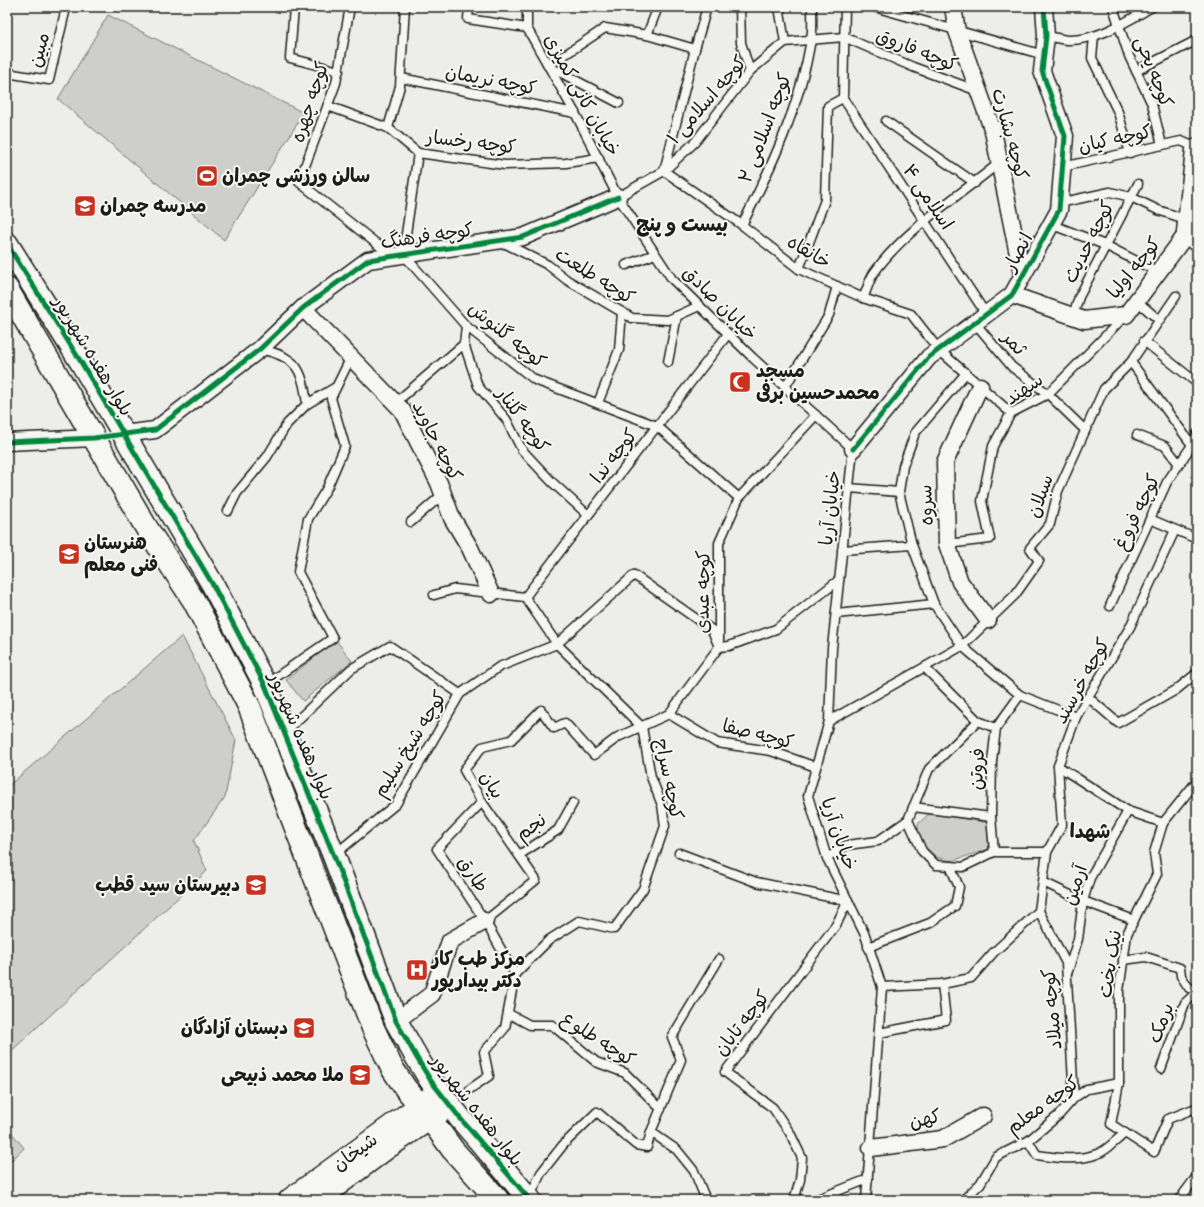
<svg xmlns="http://www.w3.org/2000/svg" width="1204" height="1207" viewBox="0 0 1204 1207" font-family="Caveat,'Playpen Sans Arabic',sans-serif">
<style>
.green{fill:#cececb;stroke:#757574}
.lines{fill:none;stroke-linecap:round;stroke-linejoin:round}
.lane-casing{stroke:#1c1c1c;stroke-width:11}
.street-casing{stroke:#1c1c1c;stroke-width:19}
.secondary-casing{stroke:#1c1c1c;stroke-width:25}
.lane{stroke:#f6f6f2;stroke-width:8}
.street{stroke:#f6f6f2;stroke-width:16}
.secondary{stroke:#f6f6f2;stroke-width:22}
.cycleway-casing{stroke:#f6f6f2;stroke-width:8}
.cycleway{stroke:#00873e;stroke-width:5}
.labels{text-anchor:middle;dominant-baseline:central;stroke-width:4;stroke-linejoin:round;paint-order:stroke}
.street-label{font-size:19px;fill:#1c1c1c;stroke:#f6f6f2}
.poi-label{font-size:19px;font-weight:bold;fill:#1c1c1c;stroke:#f6f6f2;text-anchor:start}
.neighbourhood-label{font-size:20px;font-weight:bold;fill:#1c1c1c;stroke:#f6f6f2}
</style>
<rect width="100%" height="100%" fill="#edede9"/>
<filter id="ink" filterUnits="userSpaceOnUse"><feTurbulence type="fractalNoise" baseFrequency=".025" numOctaves="2"/><feDisplacementMap in="SourceGraphic" scale="8" xChannelSelector="R" yChannelSelector="G"/><feConvolveMatrix kernelMatrix="1 2 1 2 8 2 1 2 1" color-interpolation-filters="sRGB"/></filter>
<g filter="url(#ink)">
<!-- green -->
<g class="green">
<path d="M108 15 304 113 224 240 58 99Z"/>
<path d="M182 636 236 740 225 797 194 841 207 871 7 1055V787Z"/>
<path d="M336 640 352 661 303 701 286 680Z"/>
<path d="M930 813 990 823V849L951 861 936 857 918 841V824Z"/>
<path d="M7 1127 24 1148 7 1165Z"/>
</g>
<g class="lines">
<!-- lane casing -->
<g class="lane-casing">
<g id="lane">
<path d="M294 7 290 58 339 71"/>
<path d="M350 7 336 83 299 182 392 256"/>
<path d="M469 7 468 19 527 28"/>
<path d="M527 7V28L575 113 618 197 672 279 753 358 853 449 832 648 829 721 808 796 827 858 865 935 882 987 866 1200"/>
<path d="M740 7 741 43 750 71"/>
<path d="M779 7 785 42"/>
<path d="M874 7 1044 55"/>
<path d="M1114 10 1129 56 1152 104 1162 145"/>
<path d="M647 35 658 7"/>
<path d="M1046 36C1053 37 1060 39 1067 40 1097 41 1127 21 1152 7"/>
<path d="M1094 36 1092 58 1118 112 1130 153"/>
<path d="M1136 71 1197 40"/>
<path d="M7 73 49 80 65 12"/>
<path d="M401 78 575 113"/>
<path d="M978 91 913 67 844 37 785 42 750 71 695 142 664 171 742 225 799 269 863 298 911 314 939 350 1011 413"/>
<path d="M843 98 986 314"/>
<path d="M843 98 845 7"/>
<path d="M619 103 548 66 605 28 647 35 695 49"/>
<path d="M328 106 388 128 418 153 505 165 566 163 599 158"/>
<path d="M886 121 975 183"/>
<path d="M388 128 400 86 405 7"/>
<path d="M418 153 403 254 466 326 535 380 657 426 739 498"/>
<path d="M1062 167 1181 141 1197 148"/>
<path d="M618 197 664 171 695 49 707 7"/>
<path d="M1059 203 1110 192 1131 197 1158 210 1188 220"/>
<path d="M1050 224 1105 245 1158 272"/>
<path d="M742 225C772 166 800 106 811 40 813 30 812 18 812 7"/>
<path d="M502 242 548 265 567 280 632 318 668 320 699 306"/>
<path d="M626 265 655 254"/>
<path d="M799 269 825 200 828 106 843 98"/>
<path d="M863 298C867 290 869 280 874 273 904 230 959 196 999 163"/>
<path d="M1137 301 1159 320"/>
<path d="M1073 316 1079 297 1138 184"/>
<path d="M975 323 1012 367 1048 394 1085 430"/>
<path d="M466 326 464 344 478 386 506 419 522 450 552 482 588 515"/>
<path d="M1144 341 1197 383"/>
<path d="M260 349C297 357 302 368 307 404"/>
<path d="M668 362 677 316"/>
<path d="M1131 362 1192 445 1197 449"/>
<path d="M966 373 915 433 903 466 899 492 912 545 934 604 962 646 1020 695 1076 717"/>
<path d="M785 387 829 315 837 286"/>
<path d="M395 403 464 344"/>
<path d="M598 403 619 350 622 312"/>
<path d="M1137 435 1165 446 1179 464"/>
<path d="M849 488 899 492"/>
<path d="M228 511 237 493 267 457 287 424 307 404 336 387"/>
<path d="M1150 519 1197 539"/>
<path d="M411 522 443 494"/>
<path d="M947 544 990 539 982 501 993 446 1011 413 1048 394 1125 316"/>
<path d="M842 550 912 545"/>
<path d="M434 595 455 589 525 597 557 644 642 727 651 777 662 805 665 826 643 889 614 929 579 921 549 940 515 974 505 1028 484 1052 489 1076 470 1089"/>
<path d="M525 597 728 334"/>
<path d="M1110 606 1167 482 1192 445 1197 434"/>
<path d="M836 614 934 604"/>
<path d="M925 668 978 721 996 728"/>
<path d="M266 684 333 638 298 572 308 519 327 488 345 446 331 398 351 357"/>
<path d="M1089 698 1118 723 1176 690 1197 673"/>
<path d="M669 714 719 647V543L739 498 816 415"/>
<path d="M829 721 962 646 1015 595 1039 561 1030 548 1050 524 1058 491 1104 389 1131 362 1176 296"/>
<path d="M285 732 351 669 390 646 460 694"/>
<path d="M1058 766 1128 811 1163 823"/>
<path d="M1197 781 1163 823 1154 853 1157 874 1127 934 1119 991V1083L1111 1124 1154 1152 1168 1119 1193 1109 1197 1111"/>
<path d="M482 802 437 849 485 921 515 974"/>
<path d="M913 807 991 817"/>
<path d="M908 820 922 851 936 865 963 867 994 852H1047"/>
<path d="M994 852 991 817 992 761 996 728 1020 695"/>
<path d="M679 853 756 882 848 901 836 925 725 1072 773 1108 790 1133 802 1158 800 1180 794 1200"/>
<path d="M334 855 396 804 460 694 499 667 557 644 634 575 712 630 719 647 729 646 776 629 839 580"/>
<path d="M519 855 558 830 573 803"/>
<path d="M827 858 847 845 878 841 908 820 929 769 978 721"/>
<path d="M1043 882 1083 901 1134 920"/>
<path d="M485 921 536 880 482 802 464 770 482 747 511 740 541 710 554 728 565 723 594 755 618 737 669 714 717 743 771 751 816 767"/>
<path d="M868 947 930 923 955 906 959 887 950 866"/>
<path d="M1123 960 1146 957 1180 968 1181 976 1189 988 1197 990"/>
<path d="M1068 971 1078 939 1083 901 1090 878 1128 811"/>
<path d="M882 987 942 984 971 978 993 953 1039 911"/>
<path d="M509 1014 530 1025H552L596 1062 625 1073 661 1109"/>
<path d="M879 1033 946 1020 942 984"/>
<path d="M1161 1069 1185 1003 1197 992"/>
<path d="M1074 1098 1066 963 1039 911 1047 852 1062 825 1058 766 1076 717 1130 627 1175 530"/>
<path d="M651 1132 677 1150 694 1171 706 1200"/>
<path d="M1028 1141 1037 1155C1056 1158 1079 1161 1097 1154 1107 1151 1117 1139 1125 1133"/>
<path d="M530 1196 541 1173 563 1145 597 1112 636 1145 647 1147 651 1132 681 1060 672 1037 719 959"/>
<path d="M815 1200 868 1179"/>
<path d="M963 1200 980 1184 996 1157 1028 1141 1059 1115 1074 1098 1087 1089 1119 1083"/>
<path d="M1179 1200 1197 1176"/>
</g>
</g>
<!-- street casing -->
<g class="street-casing">
<g id="street">
<path d="M953 7 957 31 993 131 1022 274"/>
<path d="M1012 295 1084 320 1126 315 1188 232"/>
<path d="M303 308 402 410 439 483 452 518 470 548 491 594"/>
<path d="M980 386 945 462 947 544 960 582 988 620"/>
<path d="M123 434 155 430 260 349 303 308 368 260 523 237 618 197"/>
<path d="M7 442 94 438"/>
<path d="M853 449 929 357 1012 295 1059 210 1065 136 1042 71 1046 36 1044 7"/>
<path d="M396 1021 432 994 450 941 485 921"/>
<path d="M871 1148 943 1139 983 1116"/>
</g>
</g>
<!-- secondary casing -->
<g class="secondary-casing">
<g id="secondary">
<path d="M1197 150 1188 232 1197 240"/>
<path d="M7 244 81 362 213 585 265 685 334 856 396 1021 417 1058 431 1081 460 1118 530 1200"/>
<path d="M7 289 146 527 194 601 249 706 373 1028 392 1068 406 1089 420 1105 453 1150 498 1200"/>
<path d="M290 1200 433 1096"/>
<path d="M317 1200 385 1149 441 1111"/>
</g>
</g>
<!-- lane -->
<use href="#lane" class="lane"/>
<!-- street -->
<use href="#street" class="street"/>
<!-- secondary -->
<use href="#secondary" class="secondary"/>
<!-- cycleway casing -->
<g class="cycleway-casing">
<g id="cycleway">
<path d="M7 244 81 362 213 585 265 685 334 856 396 1021 417 1058 431 1081 460 1118 530 1200"/>
<path d="M7 442 94 438 155 430 260 349 303 308 368 260 523 237 618 197"/>
<path d="M853 449 929 357 1012 295 1059 210 1065 136 1042 71 1046 36 1044 7"/>
</g>
</g>
<!-- cycleway -->
<use href="#cycleway" class="cycleway"/>
</g>
</g>
<!-- icons -->
<defs>
<g id="stadium-square" transform="scale(1.15)"><rect x="-9" y="-9" width="18" height="18" rx="4" fill="#c8321e" stroke="#f6f6f2"/><path d="M0-5a6.5 5 0 1 0 0 10a6.5 5 0 1 0 0-10ZM-3.5-1.8h7v3.6h-7Z" fill="#fff"/></g>
<g id="school-square" transform="scale(1.15)"><rect x="-9" y="-9" width="18" height="18" rx="4" fill="#c8321e" stroke="#f6f6f2"/><path d="M0-5L7-2L0 1L-7-2ZM-4 1L0 2.5L4 1V4Q0 6-4 4Z" fill="#fff"/></g>
<g id="mosque-square" transform="scale(1.15)"><rect x="-9" y="-9" width="18" height="18" rx="4" fill="#c8321e" stroke="#f6f6f2"/><path d="M3.5-4.9A6 6 0 1 0 3.5 4.9A5 5 0 1 1 3.5-4.9Z" fill="#fff"/></g>
<g id="hospital-square" transform="scale(1.15)"><rect x="-9" y="-9" width="18" height="18" rx="4" fill="#c8321e" stroke="#f6f6f2"/><path d="M-5-5h3v3.5h4V-5h3V5h-3V1.5h-4V5h-3Z" fill="#fff"/></g>
</defs>
<g fill-rule="evenodd">
<use href="#stadium-square" x="207" y="176"/>
<use href="#school-square" x="85" y="206"/>
<use href="#mosque-square" x="740" y="382"/>
<use href="#school-square" x="69" y="554"/>
<use href="#school-square" x="256" y="885"/>
<use href="#hospital-square" x="417" y="970"/>
<use href="#school-square" x="304" y="1028"/>
<use href="#school-square" x="360" y="1075"/>
</g>
<g class="labels">
<!-- street labels -->
<g class="street-label">
<text transform="translate(39 50) rotate(-75)">مبین</text>
<text transform="translate(917 50) rotate(22)">کوچه فاروق</text>
<text transform="translate(1154 72) rotate(69)">کوچه یحی</text>
<text transform="translate(491 80) rotate(11)">کوچه نریمان</text>
<text transform="translate(582 95) rotate(61)">خیابان کانی کمیزی</text>
<text transform="translate(707 100) rotate(-49)">کوچه اسلامی ۱</text>
<text transform="translate(310 102) rotate(-72)">کوچه چهره</text>
<text transform="translate(765 128) rotate(-69)">کوچه اسلامی ۲</text>
<text transform="translate(1010 134) rotate(75)">کوچه بشارت</text>
<text transform="translate(1115 139) rotate(-12)">کوچه کیان</text>
<text transform="translate(471 142) rotate(7)">کوچه رخسار</text>
<text transform="translate(928 197) rotate(56)">اسلامی ۴</text>
<text transform="translate(427 236) rotate(-8)">کوچه فرهنگ</text>
<text transform="translate(1089 242) rotate(-63)">کوچه حدیث</text>
<text transform="translate(809 252) rotate(31)">خانقاه</text>
<text transform="translate(1018 252) rotate(-61)">انصار</text>
<text transform="translate(1134 268) rotate(-51)">کوچه اولیا</text>
<text transform="translate(595 276) rotate(32)">کوچه طلعت</text>
<text transform="translate(720 303) rotate(45)">خیابان صادق</text>
<text transform="translate(507 335) rotate(39)">کوچه گلنوش</text>
<text transform="translate(1014 343) rotate(49)">ثمر</text>
<text transform="translate(93 356) rotate(59)">بلوار هفده شهریور</text>
<text transform="translate(1024 389) rotate(-34)">سهند</text>
<text transform="translate(523 420) rotate(54)">کوچه گلنار</text>
<text transform="translate(437 441) rotate(63)">کوچه جاوید</text>
<text transform="translate(614 456) rotate(-52)">کوچه ندا</text>
<text transform="translate(1040 496) rotate(-70)">سبلان</text>
<text transform="translate(926 505) rotate(-92)">سروه</text>
<text transform="translate(830 508) rotate(-84)">خیابان آریا</text>
<text transform="translate(1137 512) rotate(-64)">کوچه فروغ</text>
<text transform="translate(703 592) rotate(-89)">کوچه عبدی</text>
<text transform="translate(1082 681) rotate(-61)">کوچه خرسند</text>
<text transform="translate(758 734) rotate(14)">کوچه صفا</text>
<text transform="translate(301 736) rotate(67)">بلوار هفده شهریور</text>
<text transform="translate(410 744) rotate(-58)">کوچه شیخ سلیم</text>
<text transform="translate(977 769) rotate(-87)">فروتن</text>
<text transform="translate(669 779) rotate(79)">کوچه سراج</text>
<text transform="translate(492 785) rotate(59)">بیان</text>
<text transform="translate(531 827) rotate(-36)">نجم</text>
<text transform="translate(839 834) rotate(71)">خیابان آریا</text>
<text transform="translate(473 874) rotate(56)">طارق</text>
<text transform="translate(1075 885) rotate(-72)">آرمین</text>
<text transform="translate(1110 964) rotate(-81)">نیک بخت</text>
<text transform="translate(1052 1009) rotate(-95)">کوچه میلاد</text>
<text transform="translate(742 1023) rotate(-52)">کوچه تابان</text>
<text transform="translate(1161 1023) rotate(-69)">برمک</text>
<text transform="translate(598 1039) rotate(33)">کوچه طلوع</text>
<text transform="translate(1043 1105) rotate(-36)">کوچه معلم</text>
<text transform="translate(477 1110) rotate(52)">بلوار هفده شهریور</text>
<text transform="translate(925 1119) rotate(-12)">کهن</text>
<text transform="translate(355 1152) rotate(-36)">شیخان</text>
</g>
<!-- poi labels -->
<g class="poi-label">
<text x="222" y="176">سالن ورزشی چمران</text>
<text x="100" y="206">مدرسه چمران</text>
<text x="756" y="371">مسجد<tspan x="756" dy="22">محمدحسین برفی</tspan></text>
<text x="84" y="543">هنرستان<tspan x="84" dy="22">فنی معلم</tspan></text>
<text x="240" y="885" text-anchor="end">دبیرستان سید قطب</text>
<text x="432" y="959">مرکز طب کار<tspan x="432" dy="22">دکتر بیدارپور</tspan></text>
<text x="288" y="1028" text-anchor="end">دبستان آزادگان</text>
<text x="344" y="1075" text-anchor="end">ملا محمد ذبیحی</text>
</g>
<!-- neighbourhood labels -->
<g class="neighbourhood-label">
<text x="682" y="224">بیست و پنج</text>
<text x="1090" y="831">شهدا</text>
</g>
</g>
<!-- margin -->
<rect width="1204" height="1207" fill="none" stroke="#f6f6f2" stroke-width="24"/>
<rect x="12" y="12" width="1180" height="1183" fill="none" stroke="#1c1c1c" stroke-width="1.5" filter="url(#ink)"/>
</svg>
